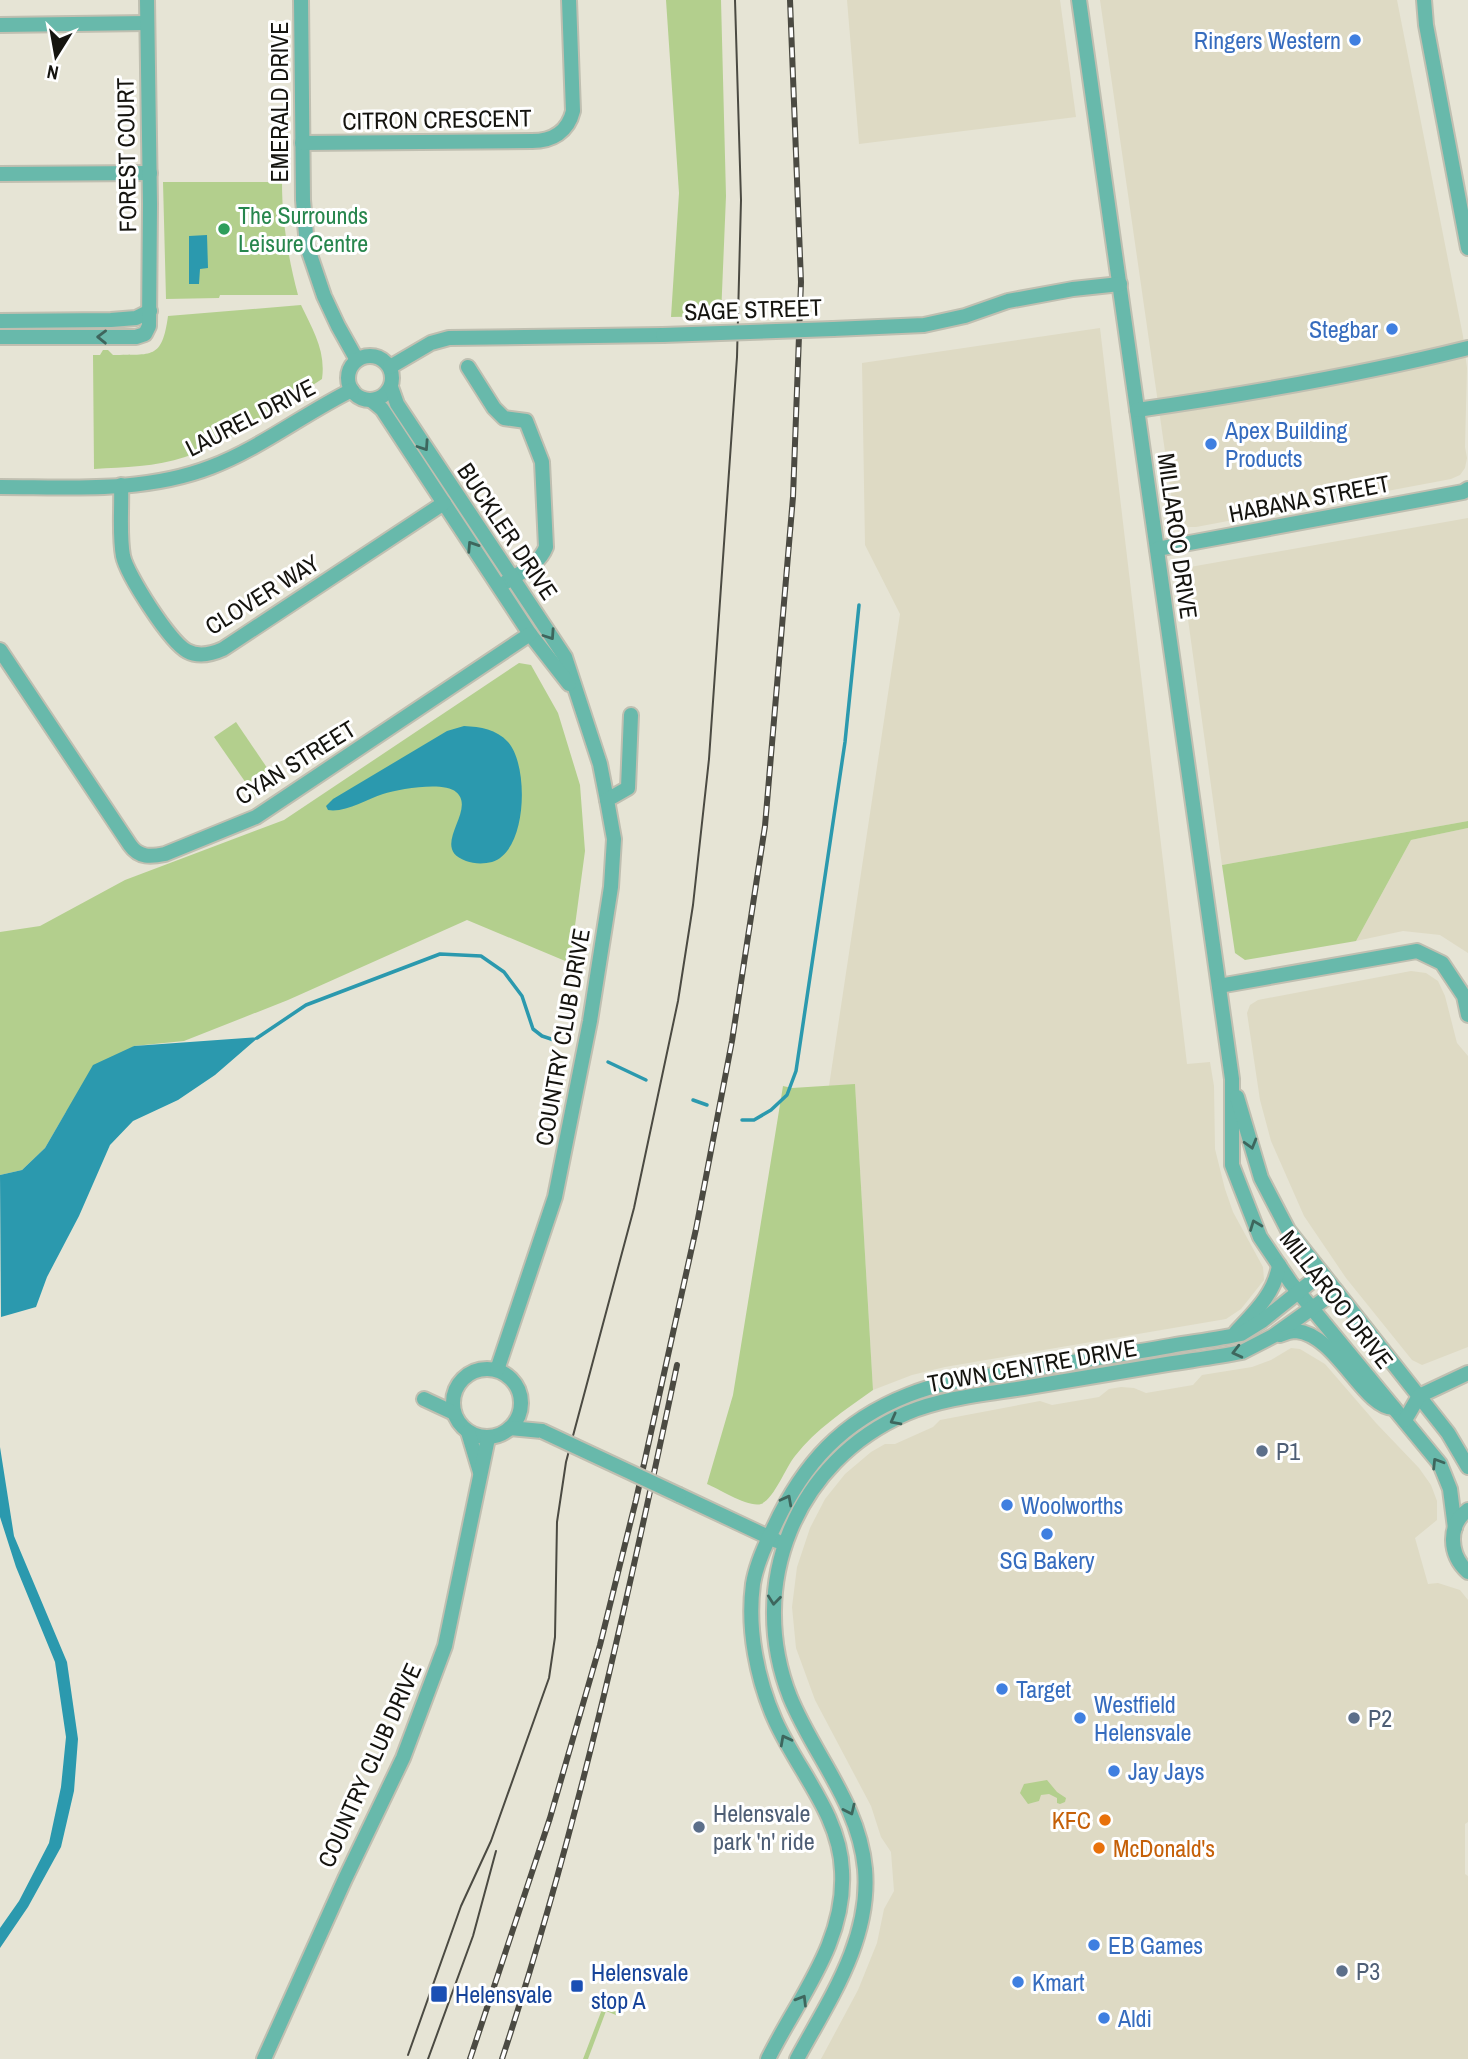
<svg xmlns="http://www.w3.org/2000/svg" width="1468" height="2059" viewBox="0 0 1468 2059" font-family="'Archivo Narrow',sans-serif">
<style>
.built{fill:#dedac4}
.green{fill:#b3cf8d}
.water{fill:#2b99ae}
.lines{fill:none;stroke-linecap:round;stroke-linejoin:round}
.stream{stroke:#2b99ae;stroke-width:3.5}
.minor-casing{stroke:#c0bfb1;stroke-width:18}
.minor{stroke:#68b9ab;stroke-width:14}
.tram{stroke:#4b4a42;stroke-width:2}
.rail-casing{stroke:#4b4a42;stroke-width:6}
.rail{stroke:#fff;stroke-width:3.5;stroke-dasharray:10;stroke-linecap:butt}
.minor-bridge-casing{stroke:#c0bfb1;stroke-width:18;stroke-linecap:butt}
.minor-bridge{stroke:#68b9ab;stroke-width:14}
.oneway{stroke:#3e665d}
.shop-dot{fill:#3f7fe0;stroke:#fff;stroke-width:2.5}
.leisure-dot{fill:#2e9e5b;stroke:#fff;stroke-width:2.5}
.service-dot{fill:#5c6f8a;stroke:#fff;stroke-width:2.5}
.food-dot{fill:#e8710a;stroke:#fff;stroke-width:2.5}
.transit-dot{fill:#1a4fb4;stroke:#fff;stroke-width:2.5}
.labels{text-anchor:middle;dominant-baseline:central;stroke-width:6;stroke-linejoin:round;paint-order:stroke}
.shop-label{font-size:24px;fill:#366cbe;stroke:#fff;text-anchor:start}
.street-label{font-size:24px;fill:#15140f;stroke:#fff}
.leisure-label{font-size:24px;fill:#27864d;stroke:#fff;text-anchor:start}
.service-label{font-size:24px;fill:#4e5e75;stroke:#fff;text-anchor:start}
.food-label{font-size:24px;fill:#c56008;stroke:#fff;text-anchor:end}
.transit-label{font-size:24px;fill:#164399;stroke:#fff;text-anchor:start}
</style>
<rect width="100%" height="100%" fill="#e6e4d5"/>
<!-- built -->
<g class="built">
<path d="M847 0H1060L1076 117 859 144Z"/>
<path d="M1100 0H1397L1463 336 1467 368 1465 447 1467 458 1465 468 1460 475 1451 479 1196 527H1185L1175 521Z"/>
<path d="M1100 328 1187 1064 1210 1062 1214 1086 1215 1149 1225 1189 1233 1212 1263 1267 1264 1280 1241 1309 1226 1319 945 1367 912 1375 873 1390 855 1085 829 1086 900 614 865 545 862 363Z"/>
<path d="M1468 518V821L1222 865 1182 576 1190 567Z"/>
<path d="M1468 828V953L1440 935 1403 931 1356 941 1411 840Z"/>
<path d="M1411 971 1426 973 1438 981 1445 996 1457 1043 1468 1056V1347L1422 1365 1412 1360 1346 1278 1304 1216 1271 1141 1260 1100 1247 1013 1250 1005 1258 1000Z"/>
<path d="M1291 1348 1300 1349 1325 1364 1376 1423 1419 1468 1431 1485 1437 1501V1520L1415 1538 1428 1584 1438 1583 1460 1590 1468 1600V1822L1465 1824V1874L1468 1876V2059H821L858 1990 877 1943 884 1909 894 1891 891 1852 881 1837 871 1806 815 1700 796 1648 792 1607 797 1567 810 1528 825 1499 845 1474 871 1452 885 1444H895L933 1427 940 1420 1040 1401 1052 1405 1099 1397 1109 1389 1121 1387 1134 1388 1146 1393 1193 1385 1202 1375 1252 1367 1271 1360Z"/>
</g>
<!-- green -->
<g class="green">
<path d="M666 0H721L726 196 721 316 671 317 679 193Z"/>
<path d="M163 182H282C282 221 288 257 298 295H220L219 298 166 299Z"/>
<path d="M301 305C313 330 326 351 322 379 279 407 235 440 185 457 156 467 124 467 94 469L93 355H100L103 350H108L113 355C152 354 162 360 168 316Z"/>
<path d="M519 663 531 665 558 713 580 785 585 851 570 963 467 920 288 1000 184 1041 134 1046 66 1112 45 1148 22 1170 0 1175V932L40 926 125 880 284 820Z"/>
<path d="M236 722 276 781 255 796 214 737Z"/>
<path d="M1468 821V828L1411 840 1356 941 1245 960 1235 953 1222 865Z"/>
<path d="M855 1084 873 1390C845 1410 816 1429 795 1456 786 1467 774 1499 761 1504 749 1508 719 1489 707 1484L733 1395 783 1086 792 1088Z"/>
<path d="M1047 1780 1057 1792 1066 1798 1065 1802 1060 1804 1057 1803V1798L1049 1794 1041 1795 1039 1801 1028 1804 1020 1793 1024 1784Z"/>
<path d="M619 2005 623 2007 616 2015 606 2011 588 2059H583L601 2012 606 2007Z"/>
</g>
<!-- water -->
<g class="water">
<path d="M207 235 208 268 200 269 199 284H189V236Z"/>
<path d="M464 726C481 727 496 729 508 742 529 765 528 851 492 862 484 864 474 864 466 861 428 848 478 810 456 792 444 781 399 789 383 794 367 799 345 813 328 810L326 806 333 799 447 731Z"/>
<path d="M259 1037 215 1075 178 1100 133 1121 110 1145 79 1216 47 1277 36 1307 1 1317 0 1175 22 1170 45 1148 93 1065 134 1046Z"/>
<path d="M0 1447 14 1536 67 1662 78 1739 74 1791 61 1847 28 1907 0 1948V1928L19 1901 49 1843 61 1787 66 1737 55 1662 16 1567 0 1517Z"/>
</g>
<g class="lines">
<!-- stream -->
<g class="stream">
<path d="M257 1038 306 1005 440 954 481 956 504 972 522 996 533 1029 542 1036 566 1044"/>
<path d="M608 1062 646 1080"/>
<path d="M693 1100 707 1105"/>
<path d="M742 1120H754L771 1110 787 1095 796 1071 845 742 859 605"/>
</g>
<!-- minor casing -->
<g class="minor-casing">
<g id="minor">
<path d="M301 0 303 200 307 246 324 296 338 326 357 360"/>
<path d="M1079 0 1232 1079V1165L1260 1237 1291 1283 1440 1464 1450 1489 1455 1528"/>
<path d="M1424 0 1426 25 1468 248"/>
<path d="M0 25 147 23"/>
<path d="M302 143 532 141C552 141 568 132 573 111L569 0"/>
<path d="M0 174 150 173"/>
<path d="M0 321 111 320 136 318 150 311"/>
<path d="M833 329 924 325 965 316 1008 301 1073 289 1120 284"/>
<path d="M0 337H136L145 334 149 326 150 204 147 0"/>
<circle cx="370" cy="378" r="22"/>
<path d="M390 367 431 343 449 338 663 335"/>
<path d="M468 367 494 408 504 418 526 421 542 462 546 547C539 565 521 572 506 582"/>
<path d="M391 387 397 404 565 657 600 764 607 800"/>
<path d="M371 400 382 409 530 634 569 684"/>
<path d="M1137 410C1248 394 1359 375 1468 348"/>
<path d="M121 485C122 508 119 534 123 556 127 575 170 642 187 651 198 657 212 654 223 649L444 503"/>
<path d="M0 487C70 487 144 493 211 467 259 449 305 413 352 390"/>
<path d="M1157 549 1463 492 1468 489"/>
<path d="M0 650 130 845C139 858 151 857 165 854L256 817 530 634"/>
<path d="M1219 986 1417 951 1442 963 1464 996 1468 1015"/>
<path d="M1237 1097 1261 1178 1288 1230 1448 1433 1468 1467"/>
<path d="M1236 1332C1255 1312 1275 1293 1279 1265"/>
<path d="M1280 1335C1285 1333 1292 1331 1296 1331 1336 1334 1364 1409 1394 1408"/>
<circle cx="487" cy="1403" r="34"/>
<path d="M497 1370 555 1197 590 1021 611 887 614 839 607 800 628 788 631 715"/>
<path d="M424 1399 454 1413"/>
<path d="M1405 1420 1419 1396 1468 1373"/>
<path d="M510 1428 542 1431"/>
<path d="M468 1432 480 1472"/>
<path d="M679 1495 777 1541"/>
<path d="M1468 1510C1447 1525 1449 1555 1468 1572"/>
<path d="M264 2059 345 1879 403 1758 445 1646 488 1438"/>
<path d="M768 2059C798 1998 846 1943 842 1871 840 1814 797 1770 775 1720 757 1679 747 1629 753 1584 756 1565 765 1545 774 1527 803 1464 842 1421 908 1395 937 1383 969 1379 1000 1374 1056 1364 1113 1356 1170 1346 1193 1342 1218 1339 1241 1334L1262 1321 1322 1273"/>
<path d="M797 2059C829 2000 871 1940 865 1869 859 1803 814 1756 790 1697 746 1585 795 1461 907 1413 943 1398 985 1394 1023 1388 1071 1380 1119 1372 1167 1364 1192 1360 1217 1357 1242 1352L1273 1336 1336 1291"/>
</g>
</g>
<!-- minor -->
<use href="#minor" class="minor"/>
<!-- tram -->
<g class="tram">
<path d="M408 2055 461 1906 491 1841 549 1678 555 1637 557 1522 566 1462 634 1208 678 1001 693 905 709 759 737 357 741 200 735 0"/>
<path d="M428 2059 473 1936 496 1851"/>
</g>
<!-- rail casing -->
<g class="rail-casing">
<g id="rail">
<path d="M470 2059 550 1818 600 1645 636 1500 696 1229 732 1041 765 826 793 497 801 282 790 0"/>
<path d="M502 2059C577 1833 628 1598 677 1365"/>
</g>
</g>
<!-- rail -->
<use href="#rail" class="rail"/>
<!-- minor-bridge casing -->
<g class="minor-bridge-casing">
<g id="minor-bridge">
<path d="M663 335 833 329"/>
<path d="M542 1431 679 1495"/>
</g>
</g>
<!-- minor-bridge -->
<use href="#minor-bridge" class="minor-bridge"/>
</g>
<!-- one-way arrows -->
<defs><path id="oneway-chevron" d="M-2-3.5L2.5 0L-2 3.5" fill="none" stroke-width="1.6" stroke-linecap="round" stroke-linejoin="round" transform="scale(1.75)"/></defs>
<g class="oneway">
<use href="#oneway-chevron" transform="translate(102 337) rotate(-179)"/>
<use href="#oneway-chevron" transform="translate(424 446) rotate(56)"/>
<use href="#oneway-chevron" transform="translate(472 546) rotate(-123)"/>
<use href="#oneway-chevron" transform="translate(550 635) rotate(56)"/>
<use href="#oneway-chevron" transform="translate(1251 1144) rotate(74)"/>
<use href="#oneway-chevron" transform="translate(1255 1225) rotate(-111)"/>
<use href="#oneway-chevron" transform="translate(1237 1352) rotate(166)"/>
<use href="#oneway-chevron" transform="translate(895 1420) rotate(152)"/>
<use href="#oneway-chevron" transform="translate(1437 1463) rotate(-122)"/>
<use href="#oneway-chevron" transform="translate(787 1500) rotate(-62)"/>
<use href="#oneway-chevron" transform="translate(774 1600) rotate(96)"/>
<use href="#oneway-chevron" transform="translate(785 1740) rotate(-118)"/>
<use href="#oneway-chevron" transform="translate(850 1810) rotate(65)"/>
<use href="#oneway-chevron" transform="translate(802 2000) rotate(-59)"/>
</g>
<!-- markers -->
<g class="shop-dot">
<circle cx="1355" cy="40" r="7"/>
<circle cx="1392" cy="329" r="7"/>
<circle cx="1211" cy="444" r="7"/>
<circle cx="1007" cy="1505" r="7"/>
<circle cx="1047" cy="1534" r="7"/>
<circle cx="1002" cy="1689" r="7"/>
<circle cx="1080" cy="1718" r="7"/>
<circle cx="1114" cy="1771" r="7"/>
<circle cx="1094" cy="1945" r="7"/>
<circle cx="1018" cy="1982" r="7"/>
<circle cx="1104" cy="2018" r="7"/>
</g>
<circle class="leisure-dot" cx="224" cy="229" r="7"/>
<g class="service-dot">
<circle cx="1262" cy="1451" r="7"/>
<circle cx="1354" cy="1718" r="7"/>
<circle cx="699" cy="1827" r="7"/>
<circle cx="1342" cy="1971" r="7"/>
</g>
<g class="food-dot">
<circle cx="1105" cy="1820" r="7"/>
<circle cx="1099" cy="1848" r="7"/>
</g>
<g class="transit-dot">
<rect x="570" y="1979" width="14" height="14" rx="3.5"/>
<rect x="430" y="1985" width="18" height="18" rx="3.5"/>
</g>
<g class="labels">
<!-- shop labels -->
<g class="shop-label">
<text x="1341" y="40" text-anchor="end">Ringers Western</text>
<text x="1378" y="329" text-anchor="end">Stegbar</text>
<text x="1225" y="430">Apex Building<tspan x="1225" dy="28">Products</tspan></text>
<text x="1021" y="1505">Woolworths</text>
<text x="1047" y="1560" text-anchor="middle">SG Bakery</text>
<text x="1016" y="1689">Target</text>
<text x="1094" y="1704">Westfield<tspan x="1094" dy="28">Helensvale</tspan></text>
<text x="1128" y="1771">Jay Jays</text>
<text x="1108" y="1945">EB Games</text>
<text x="1032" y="1982">Kmart</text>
<text x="1118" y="2018">Aldi</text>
</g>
<!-- street labels -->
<g class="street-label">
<text transform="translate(279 102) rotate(-90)">EMERALD DRIVE</text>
<text transform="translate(437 119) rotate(-1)">CITRON CRESCENT</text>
<text transform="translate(126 155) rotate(-91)">FOREST COURT</text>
<text transform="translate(753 309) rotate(-2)">SAGE STREET</text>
<text transform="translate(250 417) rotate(-27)">LAUREL DRIVE</text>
<text transform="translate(1309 498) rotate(-11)">HABANA STREET</text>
<text transform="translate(508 531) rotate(56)">BUCKLER DRIVE</text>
<text transform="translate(1178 536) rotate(82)">MILLAROO DRIVE</text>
<text transform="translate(262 594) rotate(-32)">CLOVER WAY</text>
<text transform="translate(295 762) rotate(-32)">CYAN STREET</text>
<text transform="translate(562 1037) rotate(-80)">COUNTRY CLUB DRIVE</text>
<text transform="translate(1337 1299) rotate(52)">MILLAROO DRIVE</text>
<text transform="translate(1032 1365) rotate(-10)">TOWN CENTRE DRIVE</text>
<text transform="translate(369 1765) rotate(-66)">COUNTRY CLUB DRIVE</text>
</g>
<!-- leisure labels -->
<g class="leisure-label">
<text x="238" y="215">The Surrounds<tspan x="238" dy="28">Leisure Centre</tspan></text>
</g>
<!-- service labels -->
<g class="service-label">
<text x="1276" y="1451">P1</text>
<text x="1368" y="1718">P2</text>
<text x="713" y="1813">Helensvale<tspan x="713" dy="28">park 'n' ride</tspan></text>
<text x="1356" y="1971">P3</text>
</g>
<!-- food labels -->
<g class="food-label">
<text x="1091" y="1820">KFC</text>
<text x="1113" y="1848" text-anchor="start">McDonald's</text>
</g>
<!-- transit labels -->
<g class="transit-label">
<text x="591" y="1972">Helensvale<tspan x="591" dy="28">stop A</tspan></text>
<text x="455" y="1994">Helensvale</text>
</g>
</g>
<!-- north arrow -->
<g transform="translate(56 56) rotate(191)" stroke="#ffffff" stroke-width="5" paint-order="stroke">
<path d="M0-5L12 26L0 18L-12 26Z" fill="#15140f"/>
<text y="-10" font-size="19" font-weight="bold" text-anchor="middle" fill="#15140f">N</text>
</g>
</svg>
